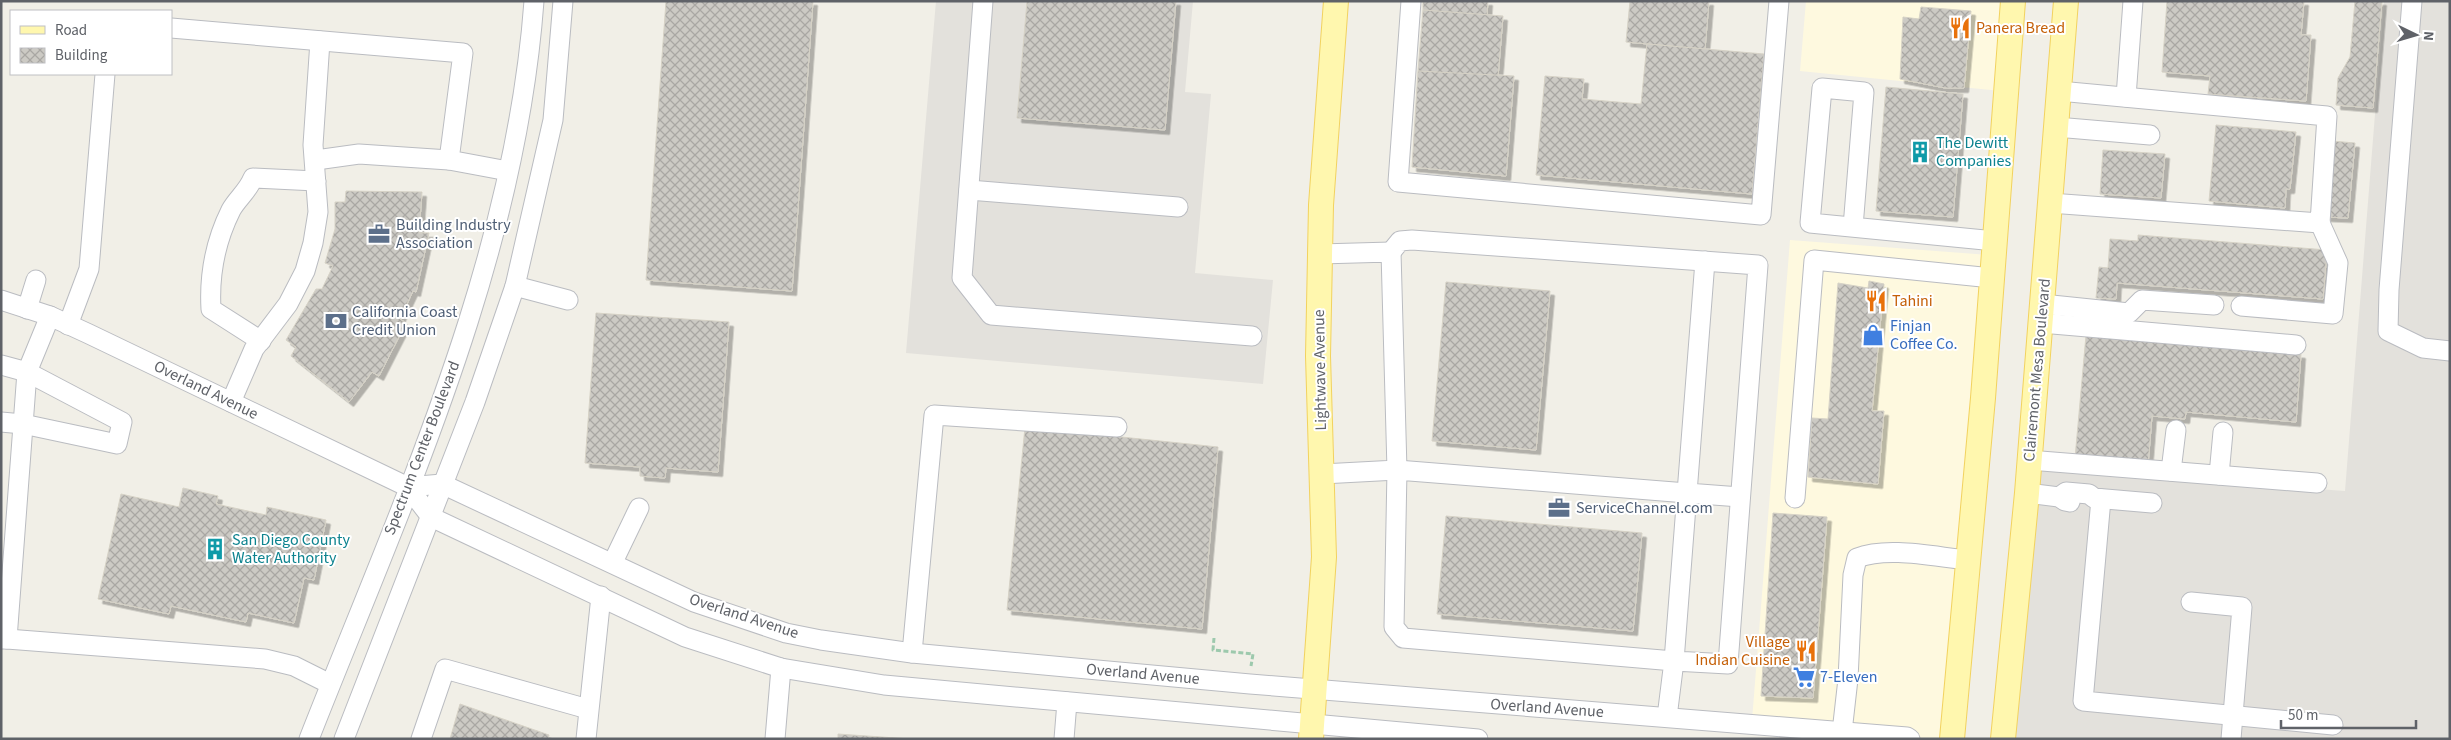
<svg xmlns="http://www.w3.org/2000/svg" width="2451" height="740" viewBox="0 0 2451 740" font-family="'Source Sans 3',sans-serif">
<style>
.commercial{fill:#fef9df}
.industrial{fill:#e3e1dc}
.building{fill:url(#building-cross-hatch);stroke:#d6d2c6;filter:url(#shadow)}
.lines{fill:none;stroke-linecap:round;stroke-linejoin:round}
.minor-casing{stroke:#babcc1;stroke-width:21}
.major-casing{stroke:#f2d25f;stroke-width:26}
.path{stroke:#9dc9ad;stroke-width:3;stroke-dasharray:5 2.5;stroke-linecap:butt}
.minor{stroke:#fff;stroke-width:19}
.major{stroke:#fff7ae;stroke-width:24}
.labels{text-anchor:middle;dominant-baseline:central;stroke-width:4;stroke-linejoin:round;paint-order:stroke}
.food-label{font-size:16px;fill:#c56008;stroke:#fff;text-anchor:start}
.culture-label{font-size:16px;fill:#0d838f;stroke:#fff;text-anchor:start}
.service-label{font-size:16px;fill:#4e5e75;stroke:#fff;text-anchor:start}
.shop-label{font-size:16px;fill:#366cbe;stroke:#fff;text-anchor:start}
.street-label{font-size:16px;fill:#5f6268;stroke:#fff}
</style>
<defs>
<pattern id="building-cross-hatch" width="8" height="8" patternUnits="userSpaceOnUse" patternTransform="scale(1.25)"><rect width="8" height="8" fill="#cccac4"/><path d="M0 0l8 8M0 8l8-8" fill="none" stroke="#a9a7a3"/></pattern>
<filter id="shadow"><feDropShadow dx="4.5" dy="4.5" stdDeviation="0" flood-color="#0004"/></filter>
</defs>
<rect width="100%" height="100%" fill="#f1efe7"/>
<!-- commercial -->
<g class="commercial">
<path d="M1806 1H2008L2001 91 1800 71Z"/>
<path d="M1790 240 1989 255 1947 739H1804L1751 733Z"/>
</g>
<!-- industrial -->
<g class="industrial">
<path d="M936 1H1193L1185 92 1211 94 1195 273 1273 280 1263 384 906 353Z"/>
<path d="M2384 1H2450V739H2009L2033 469 2345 491Z"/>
</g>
<!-- building -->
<g class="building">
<path d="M666 1H813L792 291 646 280Z"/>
<path d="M1027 1H1176L1165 130 1017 118Z"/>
<path d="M1423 1H1488L1487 15 1423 10Z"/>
<path d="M1630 1H1709L1705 49 1626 42Z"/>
<path d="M2167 1H2304L2301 35H2311L2306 101 2208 94 2210 76 2162 72Z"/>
<path d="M2355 1H2382L2373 108 2336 105 2338 78 2350 57Z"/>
<path d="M1921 7 1971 11 1964 88H1945L1900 79 1903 17 1919 19Z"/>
<path d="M1423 10 1503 16 1498 77 1418 71Z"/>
<path d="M1647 44 1764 54 1752 194 1536 175 1545 76 1584 79 1582 99 1641 104Z"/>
<path d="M1418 71 1514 76 1506 176 1412 167Z"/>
<path d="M1886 87 1963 94 1953 217 1876 211Z"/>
<path d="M2216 125 2296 132 2290 189H2286L2285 208 2209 201Z"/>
<path d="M2332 141 2355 143 2348 218 2326 217Z"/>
<path d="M2103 150 2165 154 2161 198 2100 194Z"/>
<path d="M346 191 422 192 419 233H429L416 292 413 291 400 319 406 323 379 376 372 372 349 402 291 356 296 347 286 340 316 289H322L333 266 325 263 335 229V202H345Z"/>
<path d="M2138 235 2327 250 2323 299 2117 283 2116 299 2096 298 2099 267 2108 268 2110 239 2138 241Z"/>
<path d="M1869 281 1884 284 1872 411H1884L1878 484 1808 477 1812 418 1828 419 1838 283 1868 288Z"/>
<path d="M1446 282 1550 291 1536 450 1432 441Z"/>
<path d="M596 313 729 322 718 472 666 468 665 478 640 476V467L585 463Z"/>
<path d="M2086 335 2301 354 2296 422 2186 412 2185 419 2152 416 2148 465 2075 458Z"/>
<path d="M1025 427 1218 447 1202 629 1007 610Z"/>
<path d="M183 488 218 496 216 504 266 515 267 507 326 520 314 580 304 578 294 623 248 613 246 622 171 606 169 614 98 599 121 494 179 507Z"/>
<path d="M1773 513 1827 517 1813 698 1761 696Z"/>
<path d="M1446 516 1642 533 1633 631 1437 614Z"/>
<path d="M460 704 549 735 548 739H450Z"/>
<path d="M838 734 911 739H838Z"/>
</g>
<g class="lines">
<!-- minor casing -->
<g class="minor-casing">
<g id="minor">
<path d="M983 1 962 278 991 315 1252 336"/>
<path d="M1411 1 1398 182 1761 215 1779 1"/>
<path d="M2412 1 2389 290 2388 331 2423 348 2450 351"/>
<path d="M171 28 463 53 449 160 508 171"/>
<path d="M2126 97 2133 1"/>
<path d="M2056 127 2150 135"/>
<path d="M316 160 359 154 449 160"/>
<path d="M969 190 1178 207"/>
<path d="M2050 203 2320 223 2327 116 2059 91"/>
<path d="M1853 227 1864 92 1822 88 1810 223 1995 241"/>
<path d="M1391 252 1400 241 1412 240 1758 265 1728 664 1674 661 1687 493 1397 470 1394 627 1403 638 1674 661 1667 717"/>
<path d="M1320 254 1391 252 1397 470 1322 474"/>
<path d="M1705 261 1687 493 1740 497"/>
<path d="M515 286 568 300"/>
<path d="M1 300 50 316 89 334 408 487 431 517 685 637 781 668 884 685 1478 739"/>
<path d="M2042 304 2129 313 2142 300 2214 305"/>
<path d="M2241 306 2333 314 2338 263 2320 223"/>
<path d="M27 309 36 280"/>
<path d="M2041 323 2296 345"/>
<path d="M68 325 89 269 105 74"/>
<path d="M261 341 211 309C209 274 215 242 231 210 237 199 248 191 253 178L316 181"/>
<path d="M1 365 27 372 122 422 117 444 23 424 1 422"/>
<path d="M231 402 254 349 288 304 305 271 313 243 318 212 313 145 320 41"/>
<path d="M2030 460 2317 483"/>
<path d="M2171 471 2176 430"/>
<path d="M2219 475 2223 432"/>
<path d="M408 487 442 484 694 602 786 633 821 640 912 653 1250 684 1907 737 1910 739"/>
<path d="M2027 493 2059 497 2065 501 2070 502"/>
<path d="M2059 497 2066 492 2089 494 2094 498 2152 503"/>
<path d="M1795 498 1814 260 1992 278"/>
<path d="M2101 499 2083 701 2333 725"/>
<path d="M613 562 639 508"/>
<path d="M2191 602 2242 607 2231 739"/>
<path d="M1 639H7L27 372 50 316"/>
<path d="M7 639 265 659 294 666 330 684"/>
<path d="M912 653 934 415 1117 427"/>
<path d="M1842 732 1848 679 1853 575 1857 558C1888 546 1935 557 1968 560"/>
<path d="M309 739C403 500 515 261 534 1"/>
<path d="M344 739 475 402 515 286 553 120 563 1"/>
<path d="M421 739 445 669 588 709"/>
<path d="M586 739 601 596"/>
<path d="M775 739 781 668"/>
<path d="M1064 739 1067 702"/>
</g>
</g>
<!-- major casing -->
<g class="major-casing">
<g id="major">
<path d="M1311 739 1324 557 1318 356 1321 205 1336 1"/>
<path d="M1952 739 1983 398 2013 1"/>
<path d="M2003 739 2027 493 2066 1"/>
</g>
</g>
<!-- path -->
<path class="path" d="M1214 638 1213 650 1253 654 1251 666"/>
<!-- minor -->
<use href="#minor" class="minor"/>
<!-- major -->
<use href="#major" class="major"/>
</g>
<!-- icons -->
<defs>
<g id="restaurant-bare" transform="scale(1.725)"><path d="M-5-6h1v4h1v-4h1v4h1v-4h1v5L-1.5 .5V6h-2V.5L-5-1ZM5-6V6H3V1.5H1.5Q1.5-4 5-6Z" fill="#e8710a" stroke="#fff" stroke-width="2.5" paint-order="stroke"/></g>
<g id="building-bare" transform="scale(1.725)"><path d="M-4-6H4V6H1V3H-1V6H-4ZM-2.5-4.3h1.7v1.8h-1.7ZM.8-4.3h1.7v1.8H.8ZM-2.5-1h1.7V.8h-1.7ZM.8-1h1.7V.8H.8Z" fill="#0f9aa8" stroke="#fff" stroke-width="2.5" paint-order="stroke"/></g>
<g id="office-bare" transform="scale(1.725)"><path d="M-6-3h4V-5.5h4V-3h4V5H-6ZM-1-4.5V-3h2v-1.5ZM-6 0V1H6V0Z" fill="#5c6f8a" stroke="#fff" stroke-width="2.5" paint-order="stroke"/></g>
<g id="bank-bare" transform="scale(1.725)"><path d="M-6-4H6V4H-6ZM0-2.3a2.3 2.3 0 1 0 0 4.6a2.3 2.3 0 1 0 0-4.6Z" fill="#5c6f8a" stroke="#fff" stroke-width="2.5" paint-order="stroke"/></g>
<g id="shop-bare" transform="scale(1.725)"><path d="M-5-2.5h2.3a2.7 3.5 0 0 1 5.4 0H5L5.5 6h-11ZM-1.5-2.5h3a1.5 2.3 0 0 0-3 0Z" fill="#3f7fe0" stroke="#fff" stroke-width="2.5" paint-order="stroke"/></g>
<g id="supermarket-bare" transform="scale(1.725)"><path d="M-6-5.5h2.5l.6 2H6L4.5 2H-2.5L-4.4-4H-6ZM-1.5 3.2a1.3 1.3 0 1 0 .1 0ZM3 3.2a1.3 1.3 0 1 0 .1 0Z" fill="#3f7fe0" stroke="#fff" stroke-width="2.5" paint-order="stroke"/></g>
</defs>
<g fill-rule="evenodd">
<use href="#restaurant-bare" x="1960" y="28"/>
<use href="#building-bare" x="1920" y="152"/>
<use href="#office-bare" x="379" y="234"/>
<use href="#restaurant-bare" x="1876" y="301"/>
<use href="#bank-bare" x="336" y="321"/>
<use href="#shop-bare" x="1873" y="335"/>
<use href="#office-bare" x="1559" y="508"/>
<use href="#building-bare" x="215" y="549"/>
<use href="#restaurant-bare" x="1806" y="651"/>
<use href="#supermarket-bare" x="1804" y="677"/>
</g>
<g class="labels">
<!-- food labels -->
<g class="food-label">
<text x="1976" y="28">Panera Bread</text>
<text x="1892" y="301">Tahini</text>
<text x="1790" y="642" text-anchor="end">Village<tspan x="1790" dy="18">Indian Cuisine</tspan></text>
</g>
<!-- culture labels -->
<g class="culture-label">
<text x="1936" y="143">The Dewitt<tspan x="1936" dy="18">Companies</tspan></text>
<text x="232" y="540">San Diego County<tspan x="232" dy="18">Water Authority</tspan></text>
</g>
<!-- service labels -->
<g class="service-label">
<text x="396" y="225">Building Industry<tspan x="396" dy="18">Association</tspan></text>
<text x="352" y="312">California Coast<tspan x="352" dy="18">Credit Union</tspan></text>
<text x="1576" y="508">ServiceChannel.com</text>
</g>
<!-- shop labels -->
<g class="shop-label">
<text x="1890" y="326">Finjan<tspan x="1890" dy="18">Coffee Co.</tspan></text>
<text x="1820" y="677">7-Eleven</text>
</g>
<!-- street labels -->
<g class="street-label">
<text transform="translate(1320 370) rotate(-91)">Lightwave Avenue</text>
<text transform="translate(2037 370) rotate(-85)">Clairemont Mesa Boulevard</text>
<text transform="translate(206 390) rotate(26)">Overland Avenue</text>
<text transform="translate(422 448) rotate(-69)">Spectrum Center Boulevard</text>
<text transform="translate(744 616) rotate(18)">Overland Avenue</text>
<text transform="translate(1143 674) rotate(5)">Overland Avenue</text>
<text transform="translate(1547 708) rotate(4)">Overland Avenue</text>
</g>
</g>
<!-- border -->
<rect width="2451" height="740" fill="none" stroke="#5f6268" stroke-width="5"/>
<!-- legend -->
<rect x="10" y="10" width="162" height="65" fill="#ffffff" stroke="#bfc0c3"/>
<rect x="20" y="26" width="25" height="8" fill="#fff7ae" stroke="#bfc0c3"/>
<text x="55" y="35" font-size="15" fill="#5f6268">Road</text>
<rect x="20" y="48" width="25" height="15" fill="url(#building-cross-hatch)" stroke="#bfc0c3"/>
<text x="55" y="60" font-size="15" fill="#5f6268">Building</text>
<!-- north arrow -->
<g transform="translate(2416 35) rotate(95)" stroke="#ffffff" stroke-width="4" paint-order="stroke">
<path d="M0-4L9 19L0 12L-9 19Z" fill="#5f6268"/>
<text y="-8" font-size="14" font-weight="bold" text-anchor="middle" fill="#5f6268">N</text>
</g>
<!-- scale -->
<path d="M2281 720v8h135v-8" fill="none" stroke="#5f6268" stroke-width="2.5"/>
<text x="2288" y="720" font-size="15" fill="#5f6268" stroke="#ffffff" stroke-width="4" paint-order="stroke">50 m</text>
</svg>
